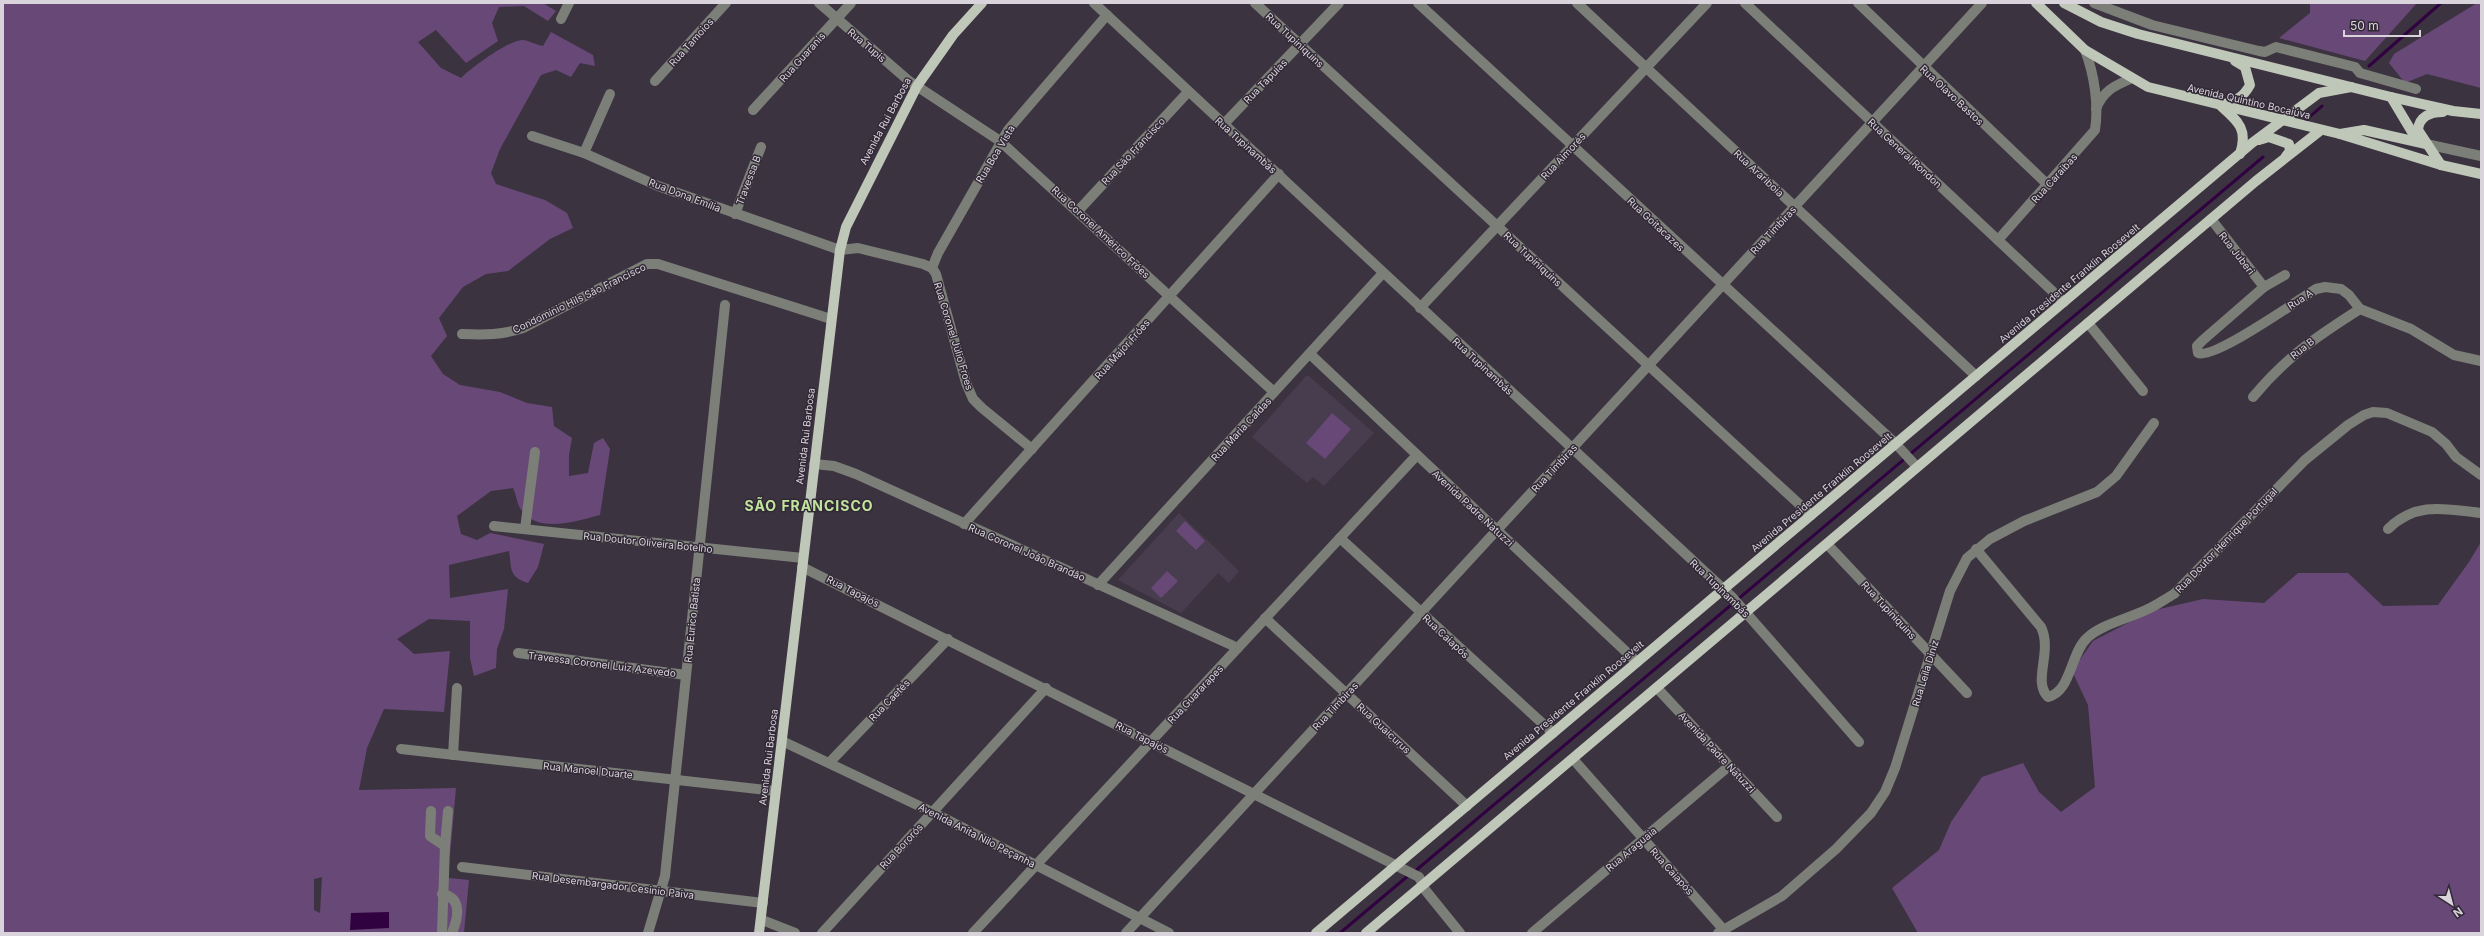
<svg xmlns="http://www.w3.org/2000/svg" width="2484" height="936" viewBox="0 0 2484 936" font-family="Inter,sans-serif">
<style>
.built{fill:#483c4f}
.green{fill:#684877;fill-rule:evenodd}
.water{fill:#300240}
.lines{fill:none;stroke-linecap:round;stroke-linejoin:round}
.stream{stroke:#300240;stroke-width:3}
.minor{stroke:#7c7f78;stroke-width:10}
.major{stroke:#bfc7b8;stroke-width:10}
.labels{text-anchor:middle;dominant-baseline:central;stroke-width:3;stroke-linejoin:round;paint-order:stroke}
.street-label{font-size:10px;fill:#d9d4dc;stroke:#322936}
.district-label{font-size:14px;font-weight:bold;letter-spacing:1px;fill:#c1e49d;stroke:#322936}
</style>
<rect width="100%" height="100%" fill="#3c3341"/>
<!-- built -->
<g class="built">
<path d="M1306 376H1309L1374 433 1324 486 1313 477 1307 483 1252 437Z"/>
<path d="M1179 513 1239 571 1229 583 1218 573 1181 613 1118 580Z"/>
</g>
<!-- green -->
<g class="green">
<path d="M3 3H543L556 11 548 21 524 6 499 7 492 23 498 41 466 63 436 30 418 42 441 68 461 78C471 68 507 41 522 40 528 40 537 45 543 46L551 32 593 55 595 66 580 63 571 77 556 70 541 75 500 149 491 173 496 184 545 200 567 213 573 228 550 239 508 271 486 274 463 287 439 318 447 336 431 356 443 374 460 385 500 392 527 403 552 407 554 426 572 438 569 455V476L588 473 594 443 603 438 610 449 600 515C577 521 536 535 520 508 517 503 516 494 513 488L491 491 457 516 461 534 477 540 490 533 544 544 538 567 528 583C508 577 512 568 509 551L449 565 450 598 508 589 504 629 497 649 496 668 474 676 470 658V621L429 619 397 639 414 654 450 651 444 712 384 709 367 748 359 790 456 788 450 855 443 856 439 877 469 880 464 933H3ZM322 877 320 913 314 910V879Z"/>
<path d="M2310 3H2417L2365 61 2279 38 2310 13Z"/>
<path d="M2477 3H2481V88L2427 74 2405 83 2389 63 2394 54Z"/>
<path d="M1332 413 1351 429 1325 459 1306 443Z"/>
<path d="M1185 521 1205 541 1196 550 1176 531Z"/>
<path d="M2481 542V933H1918L1892 888 1939 850 1951 822 1982 777 2023 763 2039 792 2061 812 2095 787 2088 705 2072 671 2093 641 2151 611 2203 599 2264 603 2298 573H2348L2383 606 2438 605 2469 562Z"/>
<path d="M1167 571 1178 581 1161 598 1151 588Z"/>
</g>
<!-- water -->
<path class="water" d="M389 912V928L350 930 351 913Z"/>
<g class="lines">
<!-- stream -->
<g class="stream">
<path d="M2369 66 2441 3"/>
<path d="M2305 121 2322 106"/>
<path d="M1414 872 2263 157"/>
<path d="M1340 933 1409 875"/>
</g>
<!-- minor -->
<g class="minor">
<path d="M819 3 909 81 1000 141 1274 392"/>
<path d="M1094 3 1733 598 1859 742"/>
<path d="M1255 3 1811 515"/>
<path d="M1418 3 1896 444 1917 467"/>
<path d="M1577 3 1976 376"/>
<path d="M1745 3 2064 302"/>
<path d="M1858 3 2048 185"/>
<path d="M2094 3 2152 25 2259 51 2265 52 2276 47 2355 67 2360 73 2416 89"/>
<path d="M561 19 569 3"/>
<path d="M655 81 726 3"/>
<path d="M2096 109C2103 91 2114 86 2130 79"/>
<path d="M753 110 851 3"/>
<path d="M1223 125 1339 3"/>
<path d="M532 136 584 153 658 186 840 250 858 248 923 264 932 268 936 274 966 383 973 399 982 408 1032 449"/>
<path d="M2426 144 2481 156"/>
<path d="M584 153 610 94"/>
<path d="M1078 211 1188 92"/>
<path d="M735 214 761 147"/>
<path d="M2211 219 2264 287"/>
<path d="M1998 240 2095 130C2099 104 2094 74 2085 50"/>
<path d="M932 268 938 253 1008 130 1107 15"/>
<path d="M2285 275 2264 287 2203 340 2197 346 2198 353C2214 360 2298 300 2316 289L2325 287 2341 289 2349 295 2360 309 2411 329 2454 355 2481 361"/>
<path d="M1420 308 1707 3"/>
<path d="M2088 323 2143 391"/>
<path d="M462 334C485 335 502 335 523 328L647 264H658L831 319"/>
<path d="M1310 354 1637 662"/>
<path d="M2253 397C2286 357 2316 337 2360 309"/>
<path d="M814 464 834 466 856 474 1238 648"/>
<path d="M964 524 1279 174"/>
<path d="M494 526 803 558"/>
<path d="M525 529 535 452"/>
<path d="M2388 529C2416 501 2446 509 2481 513"/>
<path d="M1340 538 1553 733"/>
<path d="M1827 544 1967 693"/>
<path d="M1976 549 2041 627C2053 652 2032 681 2048 697 2071 692 2070 654 2087 638 2100 625 2130 618 2148 609 2157 605 2165 599 2174 594L2305 460 2348 425 2364 415 2373 412 2387 413 2432 432 2446 444 2456 457 2481 475"/>
<path d="M802 567 1419 877 1426 891 1460 933"/>
<path d="M1098 585 1383 273"/>
<path d="M1265 618 1467 806"/>
<path d="M518 653 686 675"/>
<path d="M1657 688 1777 817"/>
<path d="M782 741 932 812 1169 933"/>
<path d="M401 749 775 791"/>
<path d="M453 755 457 688"/>
<path d="M1573 759 1723 929"/>
<path d="M830 762 948 639"/>
<path d="M431 811 430 836 445 846 442 933"/>
<path d="M445 846 448 811"/>
<path d="M462 867 763 903"/>
<path d="M442 894C463 898 458 918 452 933"/>
<path d="M762 920 795 933"/>
<path d="M648 933 665 876 725 305"/>
<path d="M822 933 1046 688"/>
<path d="M973 933 1417 455"/>
<path d="M1126 933 1982 3"/>
<path d="M1532 933 1729 766"/>
<path d="M1718 933 1782 896 1836 849 1871 813 1885 792 1895 768 1950 591 1967 558 1990 539 2024 521 2097 492 2116 476 2154 423"/>
</g>
<!-- major -->
<g class="major">
<path d="M2036 3 2085 50 2148 87 2340 134 2441 165 2481 174"/>
<path d="M2064 3 2101 22 2138 34 2391 97 2453 111 2481 114"/>
<path d="M2391 97 2418 142"/>
<path d="M2220 105C2234 102 2243 98 2250 85L2245 67 2235 61"/>
<path d="M2222 107C2239 122 2248 130 2240 154"/>
<path d="M2340 134 2364 130 2426 144"/>
<path d="M2259 140 2269 137 2289 144 2290 151 2286 156"/>
<path d="M2441 165 2418 130C2419 116 2431 112 2443 112"/>
<path d="M759 933 840 250 846 227 917 86 953 35 982 3"/>
<path d="M1316 933 2252 143 2319 93 2351 87"/>
<path d="M1366 933 2256 181 2321 130"/>
</g>
</g>
<g class="labels">
<!-- street labels -->
<g class="street-label">
<text transform="translate(1295 40) rotate(43)">Rua Tupiniquins</text>
<text transform="translate(691 42) rotate(-48)">Rua Tamoios</text>
<text transform="translate(867 45) rotate(40)">Rua Tupis</text>
<text transform="translate(802 57) rotate(-48)">Rua Guaranis</text>
<text transform="translate(1265 81) rotate(-46)">Rua Tapuias</text>
<text transform="translate(1952 95) rotate(43)">Rua Olavo Bastos</text>
<text transform="translate(2249 101) rotate(13)">Avenida Quintino Bocaiúva</text>
<text transform="translate(885 121) rotate(-62)">Avenida Rui Barbosa</text>
<text transform="translate(1246 145) rotate(42)">Rua Tupinambás</text>
<text transform="translate(1133 151) rotate(-47)">Rua São Francisco</text>
<text transform="translate(1905 153) rotate(43)">Rua General Rondon</text>
<text transform="translate(995 154) rotate(-59)">Rua Boa Vista</text>
<text transform="translate(1563 156) rotate(-47)">Rua Aimorés</text>
<text transform="translate(1759 173) rotate(43)">Rua Arariboia</text>
<text transform="translate(2054 178) rotate(-48)">Rua Caraibas</text>
<text transform="translate(748 180) rotate(-69)">Travessa B</text>
<text transform="translate(685 195) rotate(21)">Rua Dona Emília</text>
<text transform="translate(1656 224) rotate(43)">Rua Goitacazes</text>
<text transform="translate(1773 230) rotate(-47)">Rua Timbiras</text>
<text transform="translate(1101 232) rotate(43)">Rua Coronel Américo Fróes</text>
<text transform="translate(2237 253) rotate(52)">Rua Juberi</text>
<text transform="translate(1533 259) rotate(43)">Rua Tupiniquins</text>
<text transform="translate(2069 283) rotate(-40)">Avenida Presidente Franklin Roosevelt</text>
<text transform="translate(579 298) rotate(-26)">Condomínio Hils São Francisco</text>
<text transform="translate(2300 299) rotate(-33)">Rua A</text>
<text transform="translate(954 336) rotate(73)">Rua Coronel Júlio Froes</text>
<text transform="translate(2302 348) rotate(-39)">Rua B</text>
<text transform="translate(1122 349) rotate(-48)">Rua Major Fróes</text>
<text transform="translate(1483 366) rotate(43)">Rua Tupinambás</text>
<text transform="translate(1241 429) rotate(-47)">Rua Maria Caldas</text>
<text transform="translate(805 436) rotate(-83)">Avenida Rui Barbosa</text>
<text transform="translate(1554 468) rotate(-47)">Rua Timbiras</text>
<text transform="translate(1821 492) rotate(-40)">Avenida Presidente Franklin Roosevelt</text>
<text transform="translate(1473 508) rotate(43)">Avenida Padre Natuzzi</text>
<text transform="translate(2226 540) rotate(-46)">Rua Doutor Henrique Portugal</text>
<text transform="translate(648 542) rotate(6)">Rua Doutor Oliveira Botelho</text>
<text transform="translate(1027 552) rotate(24)">Rua Coronel João Brandão</text>
<text transform="translate(1720 588) rotate(44)">Rua Tupinambás</text>
<text transform="translate(853 591) rotate(27)">Rua Tapajós</text>
<text transform="translate(1889 610) rotate(47)">Rua Tupiniquins</text>
<text transform="translate(692 620) rotate(-84)">Rua Eurico Batista</text>
<text transform="translate(1446 636) rotate(43)">Rua Caiapós</text>
<text transform="translate(602 664) rotate(7)">Travessa Coronel Luiz Azevedo</text>
<text transform="translate(1925 673) rotate(-73)">Rua Leila Diniz</text>
<text transform="translate(1195 694) rotate(-47)">Rua Guararapes</text>
<text transform="translate(889 700) rotate(-46)">Rua Caetés</text>
<text transform="translate(1573 700) rotate(-40)">Avenida Presidente Franklin Roosevelt</text>
<text transform="translate(1335 706) rotate(-47)">Rua Timbiras</text>
<text transform="translate(1384 728) rotate(43)">Rua Guaicurus</text>
<text transform="translate(1142 737) rotate(27)">Rua Tapajós</text>
<text transform="translate(1717 752) rotate(47)">Avenida Padre Natuzzi</text>
<text transform="translate(768 757) rotate(-83)">Avenida Rui Barbosa</text>
<text transform="translate(588 770) rotate(6)">Rua Manoel Duarte</text>
<text transform="translate(977 835) rotate(27)">Avenida Anita Nilo Peçanha</text>
<text transform="translate(901 846) rotate(-47)">Rua Bororós</text>
<text transform="translate(1631 849) rotate(-40)">Rua Araguaia</text>
<text transform="translate(1672 871) rotate(48)">Rua Caiapós</text>
<text transform="translate(613 885) rotate(7)">Rua Desembargador Cesinio Paiva</text>
</g>
<!-- district labels -->
<g class="district-label">
<text x="809" y="505">SÃO FRANCISCO</text>
</g>
</g>
<!-- border -->
<rect width="2484" height="936" fill="none" stroke="#d9d4dc" stroke-width="8"/>
<!-- north arrow -->
<g transform="translate(2452 904) rotate(144)" stroke="#322936" stroke-width="3" paint-order="stroke">
<path d="M0-3L7 15L0 10L-7 15Z" fill="#d9d4dc"/>
<text y="-6" font-size="11" font-weight="bold" text-anchor="middle" fill="#d9d4dc">N</text>
</g>
<!-- scale -->
<path d="M2344 30v6h76v-6" fill="none" stroke="#d9d4dc" stroke-width="2"/>
<text x="2350" y="30" font-size="12" fill="#d9d4dc" stroke="#322936" stroke-width="3" paint-order="stroke">50 m</text>
</svg>
